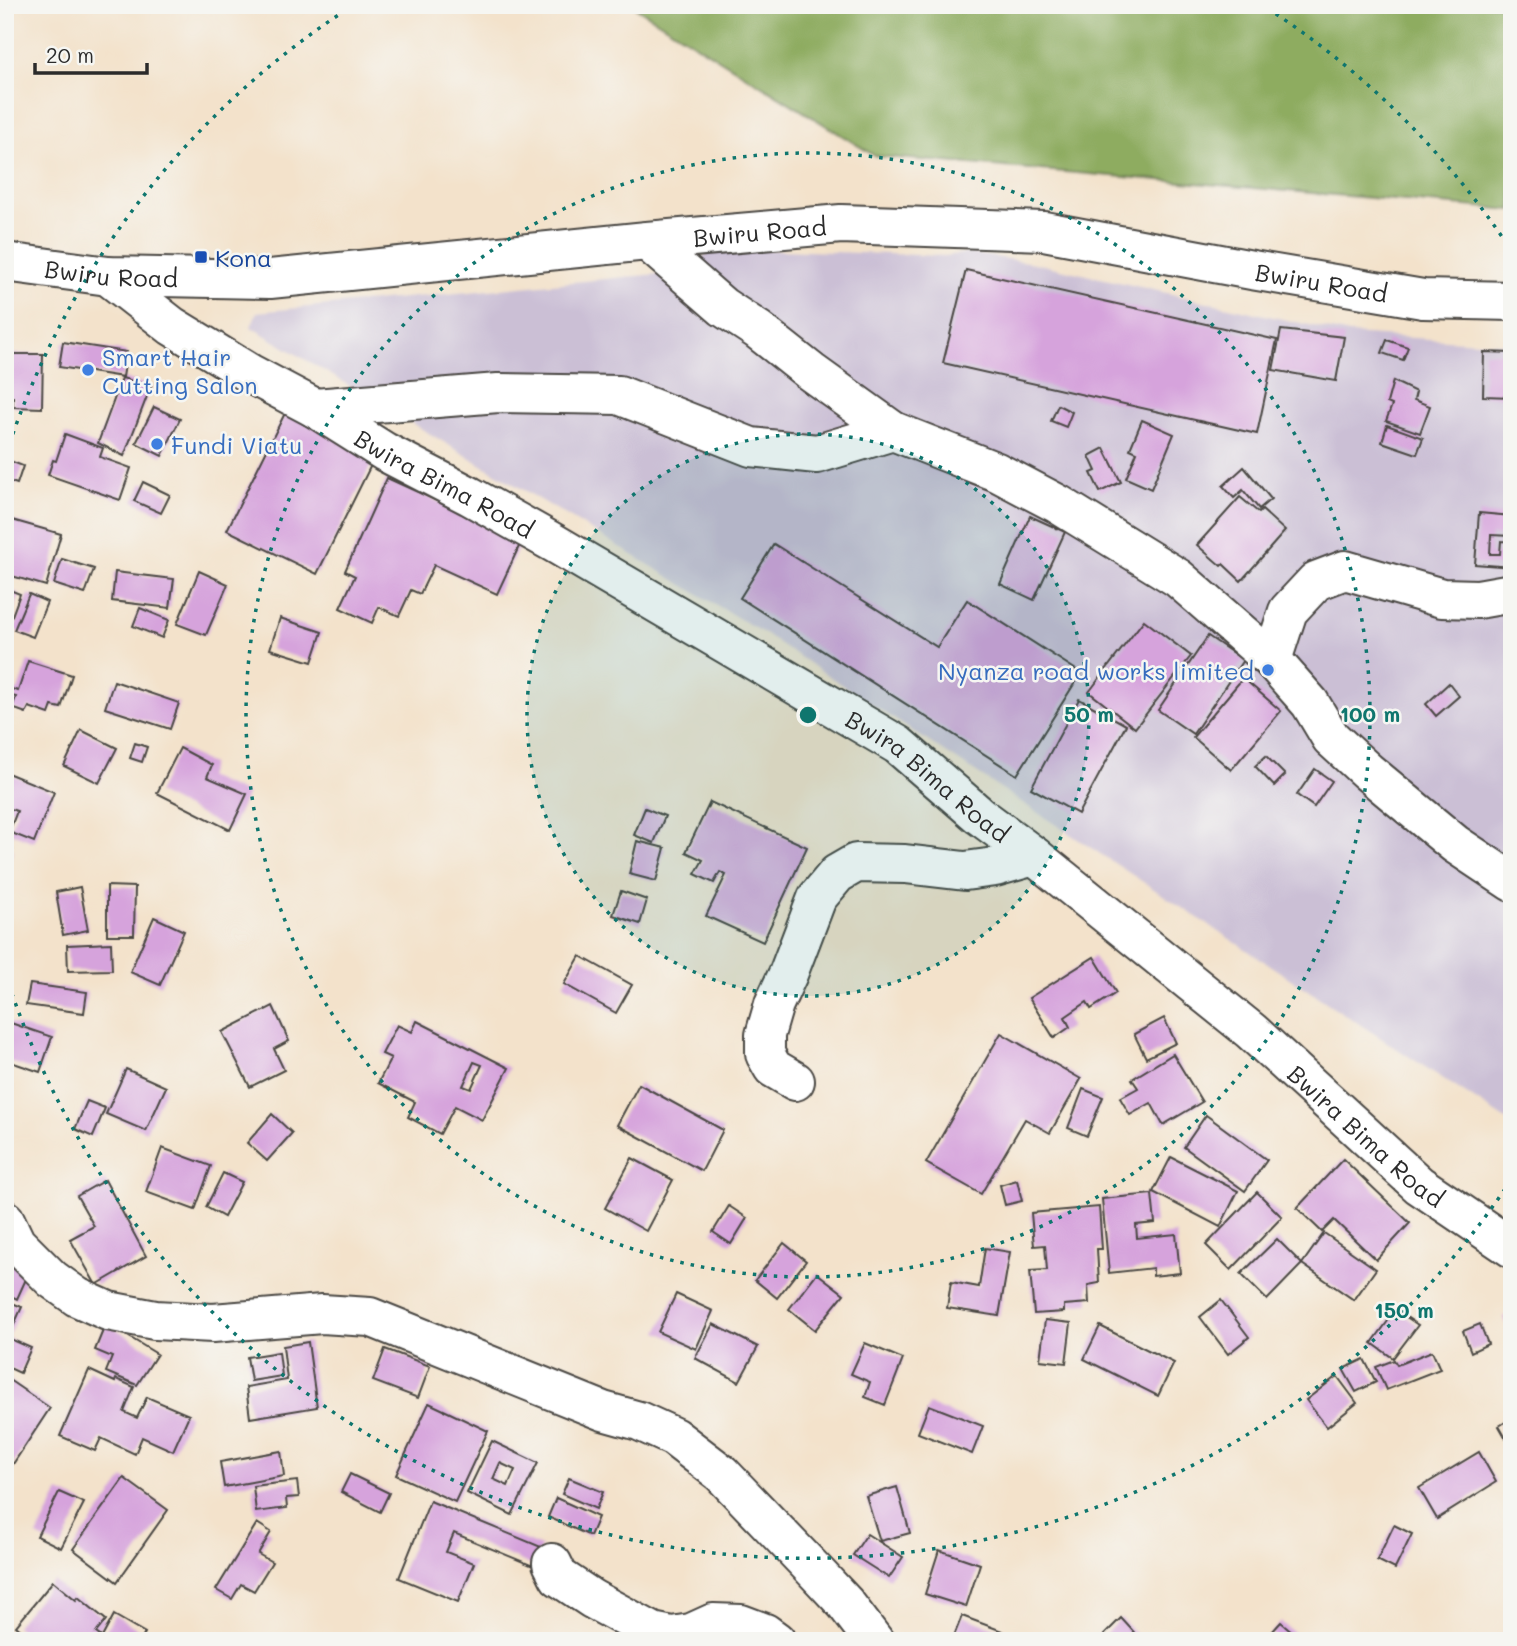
<svg xmlns="http://www.w3.org/2000/svg" width="1517" height="1646" viewBox="0 0 1517 1646" font-family="Mali,sans-serif">
<style>
.industrial{fill:#cbbfd5}
.forest{fill:#8eac60;stroke:#5c6c46;stroke-width:2}
.building{fill:#d6a3dc;fill-rule:evenodd}
.lines{fill:none;stroke-linecap:round;stroke-linejoin:round}
.minor-casing{stroke:#494643;stroke-width:42}
.major-casing{stroke:#494643;stroke-width:42}
.minor{stroke:#fff;stroke-width:38}
.major{stroke:#fff;stroke-width:38}
.ring{fill:none;stroke:#0f766e;stroke-width:3.5;stroke-dasharray:3.5 7}
.transit-dot{fill:#1a4fb4;stroke:#f6f6f2;stroke-width:2.5}
.shop-dot{fill:#3f7fe0;stroke:#f6f6f2;stroke-width:2.5}
.labels{text-anchor:middle;dominant-baseline:central;stroke-width:5;stroke-linejoin:round;paint-order:stroke}
.street-label{font-size:24px;fill:#2b2b2b;stroke:#f6f6f2}
.transit-label{font-size:24px;fill:#164399;stroke:#f6f6f2;text-anchor:start}
.shop-label{font-size:24px;fill:#366cbe;stroke:#f6f6f2;text-anchor:start}
.centre{fill:#0f766e;stroke:#f6f6f2;stroke-width:3.5}
.ring-label{font-size:21px;text-anchor:middle;font-weight:bold;fill:#0f766e;stroke:#f6f6f2;stroke-width:5;stroke-linejoin:round;paint-order:stroke}
</style>
<rect width="100%" height="100%" fill="#f6f6f2"/>
<filter id="ink" filterUnits="userSpaceOnUse"><feTurbulence type="fractalNoise" baseFrequency=".0143" numOctaves="2"/><feDisplacementMap in="SourceGraphic" scale="14" xChannelSelector="R" yChannelSelector="G"/><feConvolveMatrix kernelMatrix="1 2 1 2 8 2 1 2 1" color-interpolation-filters="sRGB"/></filter>
<filter id="wash" filterUnits="userSpaceOnUse"><feTurbulence type="fractalNoise" baseFrequency=".00686" numOctaves="4" result="noise"/><feDisplacementMap in="SourceGraphic" scale="28" xChannelSelector="R" yChannelSelector="G"/><feGaussianBlur stdDeviation="1.57" result="paint"/><feColorMatrix in="noise" values="0 0 0 0 0 0 0 0 0 0 0 0 0 0 0 0 0 1.4 0 .05"/><feComposite in="paint" operator="in"/></filter>
<g filter="url(#wash)">
<rect width="100%" height="100%" fill="#f3e2cb"/>
<!-- industrial -->
<path class="industrial" d="M720 248 944 256 968 253 1034 263 1349 334 1512 344V1124L760 631 251 327 257 312 668 273Z"/>
<!-- forest -->
<path class="forest" d="M632 5H1512V210L875 156Z"/>
<g id="blocks">
<!-- building -->
<g class="building">
<path d="M966 270 1277 340 1257 434 943 363Z"/>
<path d="M1281 330 1344 337 1336 381 1273 370Z"/>
<path d="M1387 340 1408 347 1403 360 1382 353Z"/>
<path d="M63 342 127 352 123 377 59 367Z"/>
<path d="M1484 352 1512 353V397L1483 396Z"/>
<path d="M5 354H43L42 408 13 407V397H5Z"/>
<path d="M122 378 151 386 124 456 98 443Z"/>
<path d="M1393 381 1416 392 1414 400 1430 406 1420 433 1386 421 1392 405 1387 403Z"/>
<path d="M1058 405 1072 412 1066 427 1051 421Z"/>
<path d="M154 407 180 419 162 456 136 443Z"/>
<path d="M287 409 377 453 317 574 227 530Z"/>
<path d="M1142 420 1174 434 1151 489 1126 478 1137 452 1130 449Z"/>
<path d="M1387 425 1423 438 1417 454 1382 442Z"/>
<path d="M65 434 103 448 100 457 131 468 120 500 48 475 53 460 56 461Z"/>
<path d="M1104 448 1121 482 1100 492 1091 473 1096 471 1089 456Z"/>
<path d="M5 459 23 466 17 484 5 480Z"/>
<path d="M1244 467 1271 499 1259 509 1243 490 1234 498 1223 486Z"/>
<path d="M387 478 522 540 497 594 434 565 420 594 411 590 399 616 379 607 372 623 340 608 355 576 345 571Z"/>
<path d="M143 482 170 495 161 513 134 501Z"/>
<path d="M1240 497 1259 513 1262 510 1285 531 1241 581 1223 564 1221 566 1197 545Z"/>
<path d="M1479 513 1512 516V536L1491 535 1490 554H1500L1501 541 1512 542V567L1475 564Z"/>
<path d="M1030 516 1065 532 1034 600 1000 584Z"/>
<path d="M5 518 61 534 46 586 5 574Z"/>
<path d="M774 544 937 647 967 600 1081 673 1017 775 740 598Z"/>
<path d="M62 559 94 569 85 594 54 584Z"/>
<path d="M199 571 228 584 206 635 177 624Z"/>
<path d="M115 572 174 579 170 608 112 601Z"/>
<path d="M5 588 20 594 10 621 5 620Z"/>
<path d="M29 594 47 602 33 637 14 630Z"/>
<path d="M140 608 169 620 162 638 133 626Z"/>
<path d="M280 618 322 632 312 662 270 649Z"/>
<path d="M1144 620 1191 656 1135 728 1089 692Z"/>
<path d="M1208 636 1243 660 1193 734 1158 710Z"/>
<path d="M28 661 72 675 61 708 52 706 49 714 29 707 26 713 12 708 16 697 7 695 9 688 18 691Z"/>
<path d="M1243 678 1281 711 1231 770 1193 737Z"/>
<path d="M114 681 179 703 170 729 105 708Z"/>
<path d="M1449 683 1459 696 1436 716 1426 704Z"/>
<path d="M1079 699 1126 725 1078 814 1031 788Z"/>
<path d="M81 730 117 748 99 783 64 766Z"/>
<path d="M135 743 147 747 142 762 130 758Z"/>
<path d="M180 748 212 765 207 777 247 794 230 830 157 793Z"/>
<path d="M1266 756 1285 775 1274 786 1255 766Z"/>
<path d="M1315 769 1332 781 1314 807 1297 795Z"/>
<path d="M5 772 54 792 34 842 9 832 17 811 5 807Z"/>
<path d="M710 802 807 847 763 942 706 916 726 875 720 872 714 883 695 874 703 860 686 852Z"/>
<path d="M645 808 665 816 654 843 634 835Z"/>
<path d="M637 841 665 848 656 881 629 874Z"/>
<path d="M5 847 13 850 6 872H5Z"/>
<path d="M107 886 135 887 134 935H107Z"/>
<path d="M80 887 88 930 63 935 56 892Z"/>
<path d="M621 891 647 900 640 924 613 915Z"/>
<path d="M154 917 184 931 160 985 130 972Z"/>
<path d="M111 943 112 970 68 971 67 945Z"/>
<path d="M580 956 632 985 616 1013 564 984Z"/>
<path d="M1094 957 1116 993 1091 1009 1087 1002 1065 1017 1070 1027 1054 1038 1029 998Z"/>
<path d="M30 984 87 992 84 1013 26 1005Z"/>
<path d="M273 1006 289 1041 274 1049 284 1070 250 1087 222 1032Z"/>
<path d="M1164 1018 1176 1043 1146 1058 1134 1034Z"/>
<path d="M5 1021 52 1037 40 1072 5 1060Z"/>
<path d="M417 1021 509 1068 482 1120 455 1106 440 1134 408 1117 415 1102 378 1083 391 1058 382 1054 397 1025 412 1032ZM474 1062 482 1065 471 1089 463 1086Z"/>
<path d="M1001 1033 1081 1079 1050 1133 1025 1119 981 1194 926 1163Z"/>
<path d="M1173 1054 1202 1102 1163 1125 1151 1103 1130 1115 1120 1098 1138 1088 1132 1079Z"/>
<path d="M126 1069 166 1087 146 1131 106 1114Z"/>
<path d="M639 1084 723 1130 702 1171 617 1125Z"/>
<path d="M1083 1089 1103 1097 1087 1136 1068 1128Z"/>
<path d="M87 1101 105 1108 93 1137 75 1129Z"/>
<path d="M272 1114 292 1133 267 1161 247 1143Z"/>
<path d="M1206 1115 1267 1160 1245 1191 1184 1147Z"/>
<path d="M162 1148 211 1166 195 1210 146 1192Z"/>
<path d="M1171 1157 1238 1191 1220 1227 1153 1192Z"/>
<path d="M632 1158 673 1180 646 1231 605 1208Z"/>
<path d="M1343 1159 1410 1223 1376 1260 1334 1220 1322 1232 1297 1208Z"/>
<path d="M223 1173 242 1182 224 1217 206 1207Z"/>
<path d="M105 1180 146 1256 96 1285 70 1239 94 1226 77 1196Z"/>
<path d="M1017 1180 1022 1201 1005 1205 1000 1185Z"/>
<path d="M1257 1192 1282 1217 1231 1270 1206 1245Z"/>
<path d="M1152 1194 1155 1223 1136 1225 1137 1238 1176 1234 1180 1273 1153 1276V1268L1109 1273 1102 1199Z"/>
<path d="M729 1206 747 1218 731 1244 713 1232Z"/>
<path d="M1099 1207 1102 1249H1097L1099 1283 1088 1285 1089 1303 1064 1305V1312L1034 1314 1030 1271 1047 1270 1045 1245 1034 1246 1031 1213Z"/>
<path d="M1324 1233 1376 1269 1354 1300 1302 1264Z"/>
<path d="M1277 1239 1302 1264 1267 1300 1241 1274Z"/>
<path d="M784 1243 806 1261 777 1298 755 1280Z"/>
<path d="M985 1248 1010 1252 999 1316 947 1308 951 1282 979 1287Z"/>
<path d="M12 1260 31 1268 17 1299 5 1293V1275Z"/>
<path d="M817 1273 844 1294 815 1330 789 1309Z"/>
<path d="M676 1294 713 1311 696 1349 658 1332Z"/>
<path d="M5 1300 22 1307 8 1338 31 1348 20 1373 5 1366Z"/>
<path d="M1221 1300 1249 1337 1228 1354 1200 1317Z"/>
<path d="M1396 1310 1418 1325 1393 1358 1372 1343Z"/>
<path d="M1512 1313V1336L1503 1317Z"/>
<path d="M1045 1320 1071 1323 1066 1363 1040 1360Z"/>
<path d="M106 1323 157 1354 137 1385 106 1372 112 1357 95 1350Z"/>
<path d="M713 1324 758 1347 739 1382 695 1358Z"/>
<path d="M1480 1324 1488 1344 1471 1352 1463 1331Z"/>
<path d="M1100 1326 1174 1363 1158 1396 1084 1359Z"/>
<path d="M308 1342 317 1407 250 1418 246 1387 287 1380 283 1346Z"/>
<path d="M865 1343 903 1359 885 1405 865 1397 870 1382 851 1374Z"/>
<path d="M385 1349 430 1366 418 1398 373 1381Z"/>
<path d="M1432 1351 1440 1369 1386 1390 1376 1367 1394 1360 1397 1365Z"/>
<path d="M279 1352 282 1376 251 1381 247 1357Z"/>
<path d="M1364 1359 1376 1382 1356 1392 1343 1369Z"/>
<path d="M89 1370 115 1382 116 1379 134 1387 124 1412 137 1418 147 1397 189 1415 173 1451 142 1437 135 1454 101 1438 95 1451 60 1436Z"/>
<path d="M1337 1376 1357 1403 1327 1427 1306 1400Z"/>
<path d="M9 1380 50 1408 13 1464 5 1458V1386Z"/>
<path d="M429 1403 488 1431 455 1502 396 1475Z"/>
<path d="M929 1405 983 1426 972 1454 918 1433Z"/>
<path d="M1512 1418V1449L1499 1426Z"/>
<path d="M492 1441 538 1463 512 1515 467 1493ZM500 1463 515 1470 508 1486 493 1479Z"/>
<path d="M281 1451 284 1476 224 1487 220 1462Z"/>
<path d="M1479 1452 1496 1482 1437 1519 1419 1488Z"/>
<path d="M350 1474 389 1493 380 1512 341 1492Z"/>
<path d="M124 1478 168 1510 117 1582 73 1549Z"/>
<path d="M569 1478 603 1492 596 1509 562 1494Z"/>
<path d="M297 1481 299 1497 286 1498 287 1508 256 1512 253 1486Z"/>
<path d="M897 1487 910 1533 880 1541 866 1496Z"/>
<path d="M59 1492 84 1503 61 1548 37 1536Z"/>
<path d="M556 1498 598 1517 590 1536 548 1517Z"/>
<path d="M430 1501 541 1547 533 1566 454 1533 446 1552 474 1563 458 1602 399 1578Z"/>
<path d="M257 1523 271 1532 258 1554 272 1562 254 1591 241 1584 232 1599 216 1590Z"/>
<path d="M1394 1525 1412 1534 1395 1569 1377 1560Z"/>
<path d="M867 1534 903 1557 889 1578 853 1555Z"/>
<path d="M939 1550 980 1564 966 1607 925 1594Z"/>
<path d="M53 1581 76 1600 78 1597 106 1620 96 1633 100 1636 96 1641H34L16 1626Z"/>
<path d="M114 1615 145 1633 141 1641H100Z"/>
<path d="M962 1616 1013 1635 1011 1641H952Z"/>
<path d="M1121 1618 1142 1641H1109L1104 1635Z"/>
<path d="M1281 1622 1300 1638 1298 1641H1279L1271 1633Z"/>
</g>
</g>
</g>
<g filter="url(#ink)">
<use href="#blocks" fill-opacity="0" stroke="#494643" stroke-width="2"/>
<g class="lines">
<!-- minor casing -->
<g class="minor-casing">
<g id="minor">
<path d="M647 241 723 307 758 330 811 372 893 431 997 472 1058 504 1178 578 1272 660 1310 703 1331 738 1367 771 1455 844 1512 882"/>
<path id="s1" d="M108 276 172 326 249 373 315 408 385 452 470 496 554 543 898 745 980 816 1034 856 1251 1031 1419 1185 1512 1248"/>
<path d="M315 408 498 393 619 395 751 447 817 454 893 431"/>
<path d="M1272 660 1288 611 1316 581 1345 570 1442 598 1478 599 1512 593"/>
<path d="M795 1081 773 1068 765 1054V1035L774 1004 788 974 817 898 837 874 856 863 905 864 965 871 995 867 1034 856"/>
<path d="M5 1220 16 1243 52 1279 77 1297 108 1311 155 1320 213 1323 322 1314 370 1317 603 1411 639 1421 674 1437 721 1473 812 1568 845 1603 874 1641"/>
<path d="M552 1563 559 1577 592 1599 653 1632 672 1636 691 1633 713 1623 741 1624 765 1633 776 1641"/>
</g>
</g>
<!-- major casing -->
<g class="major-casing">
<g id="major">
<path id="s2" d="M5 262 108 276 270 279 647 241 841 224 1044 231 1252 270 1423 299 1512 301"/>
</g>
</g>
<!-- minor -->
<use href="#minor" class="minor"/>
<!-- major -->
<use href="#major" class="major"/>
</g>
</g>
<!-- distance rings -->
<circle cx="808" cy="715" r="281" fill="#0f766e" fill-opacity=".12"/>
<g class="ring">
<circle cx="808" cy="715" r="281"/>
<circle cx="808" cy="715" r="562"/>
<path d="M1511 1180A843 843 0 0 1 6 976M6 454A843 843 0 0 1 349 8M1267 8A843 843 0 0 1 1511 250"/>
</g>
<!-- markers -->
<rect class="transit-dot" x="194" y="250" width="14" height="14" rx="3.5"/>
<g class="shop-dot">
<circle cx="88" cy="370" r="7"/>
<circle cx="157" cy="444" r="7"/>
<circle cx="1268" cy="670" r="7"/>
</g>
<g class="labels">
<!-- street labels -->
<g class="street-label">
<text stroke="none"><textPath href="#s2" startOffset="758">Bwiru Road</textPath></text>
<text stroke="none"><textPath href="#s2" startOffset="107">Bwiru Road</textPath></text>
<text stroke="none"><textPath href="#s2" startOffset="1325">Bwiru Road</textPath></text>
<text stroke="none"><textPath href="#s1" startOffset="396">Bwira Bima Road</textPath></text>
<text stroke="none"><textPath href="#s1" startOffset="962">Bwira Bima Road</textPath></text>
<text stroke="none"><textPath href="#s1" startOffset="1530">Bwira Bima Road</textPath></text>
</g>
<!-- transit labels -->
<g class="transit-label">
<text x="215" y="257">Kona</text>
</g>
<!-- shop labels -->
<g class="shop-label">
<text x="102" y="356">Smart Hair<tspan x="102" dy="28">Cutting Salon</tspan></text>
<text x="171" y="444">Fundi Viatu</text>
<text x="1254" y="670" text-anchor="end">Nyanza road works limited</text>
</g>
</g>
<circle cx="808" cy="715" r="10" class="centre"/>
<g class="ring-label">
<text x="1089" y="722">50 m</text>
<text x="1370" y="722">100 m</text>
<text x="1404" y="1318">150 m</text>
</g>
<!-- margin -->
<rect width="1517" height="1646" fill="none" stroke="#f6f6f2" stroke-width="28"/>
<!-- scale -->
<path d="M35 63v10h112v-10" fill="none" stroke="#2b2b2b" stroke-width="3.5"/>
<text x="46" y="63" font-size="21" fill="#2b2b2b" stroke="#f6f6f2" stroke-width="5" paint-order="stroke">20 m</text>
</svg>
